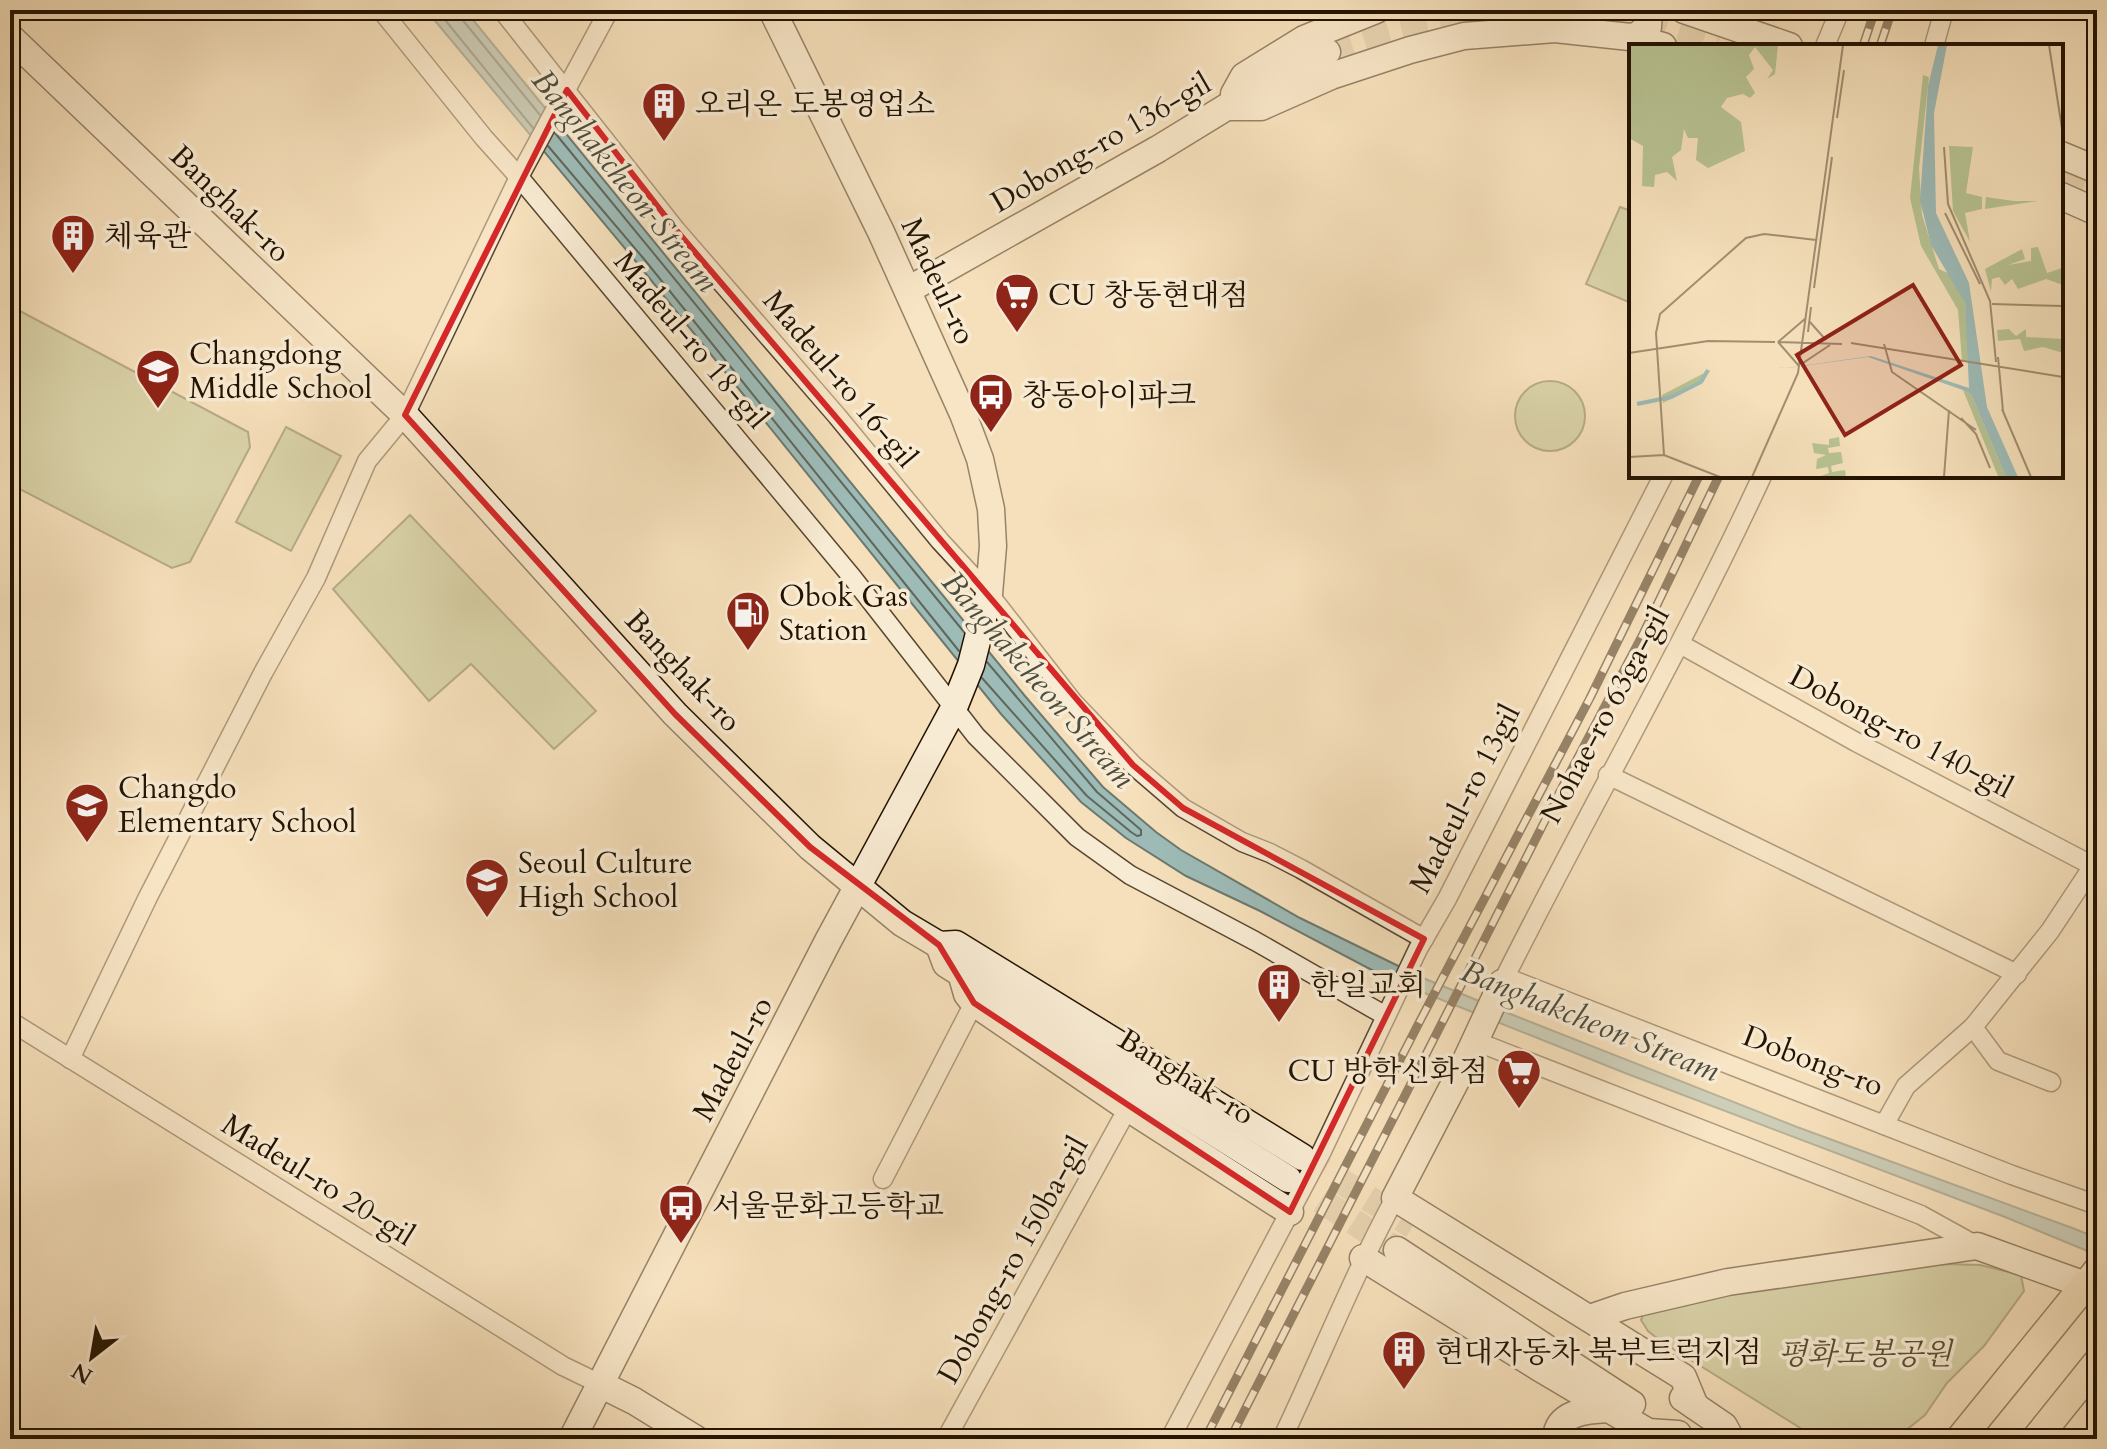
<svg xmlns="http://www.w3.org/2000/svg" width="2107" height="1449" viewBox="0 0 2107 1449" font-family="Cardo,'Noto Serif KR',serif">
<style>
.green{fill:#b8c393;stroke:#6e6b4a;stroke-width:2}
.water{fill:#9dbbb7;stroke:#6d786e;stroke-width:2}
.lines{fill:none;stroke-linecap:round;stroke-linejoin:round}
.shore{stroke:#60675c;stroke-width:2}
.secondary-tunnel{stroke:#d6c19f;stroke-width:26;stroke-dasharray:26 13;stroke-linecap:butt}
.street-casing{stroke:#58462f;stroke-width:21}
.secondary-casing{stroke:#241300;stroke-width:29}
.primary-casing{stroke:#241300;stroke-width:31}
.street{stroke:#f8ebd3;stroke-width:18}
.secondary{stroke:#f8ebd3;stroke-width:26}
.primary{stroke:#f5e0bb;stroke-width:28}
.rail-casing{stroke:#241300;stroke-width:9}
.rail{stroke:#f8ebd3;stroke-width:6;stroke-dasharray:18;stroke-linecap:butt}
.marked{fill:none;stroke:#d62828;stroke-width:6;stroke-linejoin:round}
.labels{text-anchor:middle;dominant-baseline:central;stroke-width:7;stroke-linejoin:round;paint-order:stroke}
.poi-label{font-size:30px;fill:#241300;stroke:#f8ebd3;text-anchor:start}
.street-label{font-size:30px;fill:#241300;stroke:#f8ebd3}
.park-label{font-size:30px;font-style:italic;fill:#585133;stroke:#f8ebd3}
.water-label{font-size:32px;font-style:italic;fill:#4e4e40;stroke:#f8ebd3}
.inset-river{fill:none;stroke:#9dbbb7;stroke-width:4}
.inset-road{fill:none;stroke:#a18e70;stroke-width:2}
.view{fill:#8f2418;fill-opacity:0.15;stroke:#8f2418;stroke-width:4}
.inset-edge{fill:none;stroke:#241300;stroke-width:4}
</style>
<rect width="100%" height="100%" fill="#f5e0bb"/>
<filter id="stains"><feTurbulence type="fractalNoise" baseFrequency=".0025" numOctaves="4"/><feColorMatrix values="0 0 0 0 .2 0 0 0 0 .09 0 0 0 0 .02 0 0 0 .5 -.17"/></filter>
<radialGradient id="worn" r=".72"><stop offset=".6" stop-color="#630" stop-opacity="0"/><stop offset="1" stop-color="#630" stop-opacity=".3"/></radialGradient>
<!-- green -->
<g class="green">
<path d="M1620 207 1631 211V303L1586 284Z"/>
<path d="M18 310 248 432 250 447 190 562 172 568 10 484V312Z"/>
<circle cx="1550" cy="416" r="35"/>
<path d="M286 427 341 456 291 551 236 522Z"/>
<path d="M410 515 596 711 554 749 471 664 429 701 333 589Z"/>
<path d="M1943 1264 1980 1265 2021 1275 2024 1291 1984 1346 1947 1383 1925 1415 1895 1439H1818L1662 1342 1648 1331 1641 1320 1644 1313 1657 1305Z"/>
</g>
<!-- water -->
<path class="water" d="M426 10H465L1025 696 1103 787 1156 832 1181 850 1300 918 1423 978 1513 1015 1797 1127 2075 1229 2097 1238V1255L2005 1217 1625 1073 1387 978 1260 911 1186 876 1126 838 1081 802 1001 714 638 264Z"/>
<g class="lines">
<!-- shore -->
<g class="shore">
<path d="M437 10 533 128"/>
<path d="M459 10 461 18 540 115"/>
<path d="M555 133 964 632"/>
<path d="M548 146 644 259 959 651"/>
<path d="M982 678 1087 796 1131 832 1137 836 1141 835V830L1097 792 987 662"/>
</g>
<!-- secondary-tunnel -->
<g class="secondary-tunnel">
<path d="M1564 10C1617 12 1667 30 1717 46"/>
<path d="M1327 52C1387 30 1449 12 1514 10"/>
<path d="M2061 173 2097 187"/>
<path d="M1302 1157 1413 1226"/>
<path d="M1288 1179 1397 1250"/>
</g>
<!-- street casing -->
<g class="street-casing">
<g id="street">
<path d="M381 10 484 138 519 177 852 577 976 736 1077 837 1130 875 1255 941 1386 1016"/>
<path d="M502 10 676 230 837 416 940 541 989 594 1073 702 1133 765 1183 808 1242 842 1270 853 1301 869 1424 939"/>
<path d="M1825 46 1840 10"/>
<path d="M1934 46 1944 10"/>
<path d="M1680 644 1856 742 2097 868"/>
<path d="M1608 775 2017 974"/>
<path d="M1505 977 2012 1175 2097 1205"/>
<path d="M1502 983C1587 813 1682 649 1762 476"/>
<path d="M10 1021 563 1366 598 1383"/>
<path d="M1475 1041 1921 1215 1977 1246"/>
<path d="M70 1059 148 897 263 673 316 578 367 461 405 415 519 177 609 10"/>
<path d="M2051 1082 1998 1061 1973 1027 2050 931 2093 866"/>
<path d="M1884 1125 1906 1086 1973 1027"/>
<path d="M883 1179 974 1003"/>
<path d="M946 1439 1128 1108"/>
<path d="M1170 1439 1322 1151 1418 949 1447 899 1663 476"/>
<path d="M1282 1439C1320 1359 1353 1276 1395 1198"/>
</g>
</g>
<!-- secondary casing -->
<g class="secondary-casing">
<g id="secondary">
<path d="M1684 10 1789 46"/>
<path d="M10 37 405 415 675 714 810 847 902 923 939 945 956 944 1302 1157"/>
<path d="M1630 37 1638 35 1648 27 1649 10"/>
<path d="M1234 94 1244 76 1304 39 1376 10"/>
<path d="M1230 107H1261L1331 76 1410 50 1464 36 1555 29 1630 37 1663 46"/>
<path d="M2061 155 2097 170"/>
<path d="M2061 196 2097 212"/>
<path d="M908 290 1158 149 1251 92 1327 52"/>
<path d="M939 945 946 964 1288 1179"/>
<path d="M961 973 967 994 974 1003 1128 1108 1290 1212"/>
<path d="M1502 983 1461 1071 1395 1198 1683 1377 1695 1406"/>
<path d="M1397 1250 1632 1404"/>
<path d="M1363 1258 1538 1367 1648 1432 1678 1434"/>
<path d="M1590 1318 1625 1306 1728 1282 1977 1246 2085 1285 2096 1271"/>
<path d="M598 1383 634 1401 696 1439"/>
<path d="M1683 1398 1724 1426 1731 1439"/>
<path d="M572 1439 828 941 953 710 971 665 989 594 993 546 991 509 980 459 963 414 881 232 772 10"/>
<path d="M1556 1439C1557 1412 1587 1410 1608 1409"/>
</g>
</g>
<!-- primary casing -->
<g class="primary-casing">
<g id="primary">
<path d="M1960 1439 2085 1285"/>
<path d="M2036 1439 2097 1363"/>
</g>
</g>
<!-- street -->
<use href="#street" class="street"/>
<!-- secondary -->
<use href="#secondary" class="secondary"/>
<!-- primary -->
<use href="#primary" class="primary"/>
<!-- rail casing -->
<g class="rail-casing">
<g id="rail">
<path d="M1863 46 1875 10"/>
<path d="M1880 46 1892 10"/>
<path d="M1205 1439 1422 1017 1590 698 1699 476"/>
<path d="M1230 1439 1555 801 1643 634 1719 476"/>
</g>
</g>
<!-- rail -->
<use href="#rail" class="rail"/>
</g>
<!-- marked area -->
<path d="M0 0H2107V1449H0ZM567 90 676 230 1133 765 1183 808 1424 939 1290 1212 974 1003 939 945 810 847 675 714 405 415Z" fill="#f5e0bb" fill-opacity=".55" fill-rule="evenodd"/>
<path class="marked" d="M567 90 676 230 1133 765 1183 808 1424 939 1290 1212 974 1003 939 945 810 847 675 714 405 415Z"/>
<!-- icons -->
<defs>
<g id="building-pin" transform="scale(2.3)"><path d="M0 17L-7.5 6A9.5 9.5 0 1 1 7.5 6Z" fill="#8f2418" stroke="#f8ebd3"/><path d="M-4-6H4V6H1V3H-1V6H-4ZM-2.5-4.3h1.7v1.8h-1.7ZM.8-4.3h1.7v1.8H.8ZM-2.5-1h1.7V.8h-1.7ZM.8-1h1.7V.8H.8Z" fill="#fff"/></g>
<g id="supermarket-pin" transform="scale(2.3)"><path d="M0 17L-7.5 6A9.5 9.5 0 1 1 7.5 6Z" fill="#8f2418" stroke="#f8ebd3"/><path d="M-6-5.5h2.5l.6 2H6L4.5 2H-2.5L-4.4-4H-6ZM-1.5 3.2a1.3 1.3 0 1 0 .1 0ZM3 3.2a1.3 1.3 0 1 0 .1 0Z" fill="#fff"/></g>
<g id="school-pin" transform="scale(2.3)"><path d="M0 17L-7.5 6A9.5 9.5 0 1 1 7.5 6Z" fill="#8f2418" stroke="#f8ebd3"/><path d="M0-5L7-2L0 1L-7-2ZM-4 1L0 2.5L4 1V4Q0 6-4 4Z" fill="#fff"/></g>
<g id="bus-pin" transform="scale(2.3)"><path d="M0 17L-7.5 6A9.5 9.5 0 1 1 7.5 6Z" fill="#8f2418" stroke="#f8ebd3"/><path d="M-5-6H5V4H4V6H2V4H-2V6H-4V4H-5ZM-3.5-4V0h7V-4ZM-3.5 1.2v1.5H-2V1.2ZM2 1.2v1.5H3.5V1.2Z" fill="#fff"/></g>
<g id="fuel-pin" transform="scale(2.3)"><path d="M0 17L-7.5 6A9.5 9.5 0 1 1 7.5 6Z" fill="#8f2418" stroke="#f8ebd3"/><path d="M-5.5-6h7V0h2V4h1.3V-2.5L3-4.5l.8-.8L6-3V5H2.5V1h-1V6h-7ZM-4.2-4.7v3.2H.2V-4.7Z" fill="#fff"/></g>
</defs>
<g fill-rule="evenodd">
<use href="#building-pin" x="664" y="104"/>
<use href="#building-pin" x="73" y="236"/>
<use href="#supermarket-pin" x="1017" y="295"/>
<use href="#school-pin" x="158" y="371"/>
<use href="#bus-pin" x="991" y="395"/>
<use href="#fuel-pin" x="748" y="613"/>
<use href="#school-pin" x="87" y="805"/>
<use href="#school-pin" x="487" y="880"/>
<use href="#building-pin" x="1279" y="985"/>
<use href="#supermarket-pin" x="1519" y="1071"/>
<use href="#bus-pin" x="681" y="1206"/>
<use href="#building-pin" x="1404" y="1352"/>
</g>
<g class="labels">
<!-- poi labels -->
<g class="poi-label">
<text x="695" y="104">오리온 도봉영업소</text>
<text x="104" y="236">체육관</text>
<text x="1048" y="295">CU 창동현대점</text>
<text x="189" y="354">Changdong<tspan x="189" dy="34">Middle School</tspan></text>
<text x="1022" y="395">창동아이파크</text>
<text x="779" y="596">Obok Gas<tspan x="779" dy="34">Station</tspan></text>
<text x="118" y="788">Changdo<tspan x="118" dy="34">Elementary School</tspan></text>
<text x="518" y="863">Seoul Culture<tspan x="518" dy="34">High School</tspan></text>
<text x="1310" y="985">한일교회</text>
<text x="1488" y="1071" text-anchor="end">CU 방학신화점</text>
<text x="712" y="1206">서울문화고등학교</text>
<text x="1435" y="1352">현대자동차 북부트럭지점</text>
</g>
<!-- street labels -->
<g class="street-label">
<text transform="translate(1101 143) rotate(-30)">Dobong-ro 136-gil</text>
<text transform="translate(230 204) rotate(44)">Banghak-ro</text>
<text transform="translate(938 281) rotate(65)">Madeul-ro</text>
<text transform="translate(691 340) rotate(50)">Madeul-ro 18-gil</text>
<text transform="translate(840 379) rotate(50)">Madeul-ro 16-gil</text>
<text transform="translate(683 671) rotate(47)">Banghak-ro</text>
<text transform="translate(1605 715) rotate(-62)">Nohae-ro 63ga-gil</text>
<text transform="translate(1901 732) rotate(28)">Dobong-ro 140-gil</text>
<text transform="translate(1465 799) rotate(-63)">Madeul-ro 13gil</text>
<text transform="translate(733 1059) rotate(-62)">Madeul-ro</text>
<text transform="translate(1813 1061) rotate(21)">Dobong-ro</text>
<text transform="translate(1186 1077) rotate(32)">Banghak-ro</text>
<text transform="translate(318 1180) rotate(32)">Madeul-ro 20-gil</text>
<text transform="translate(1013 1260) rotate(-61)">Dobong-ro 150ba-gil</text>
</g>
<!-- park labels -->
<g class="park-label">
<text x="1865" y="1354">평화도봉공원</text>
</g>
<!-- water labels -->
<g class="water-label">
<text transform="translate(625 181) rotate(51)">Banghakcheon Stream</text>
<text transform="translate(1038 680) rotate(49)">Banghakcheon Stream</text>
<text transform="translate(1590 1021) rotate(22)">Banghakcheon Stream</text>
</g>
</g>
<!-- overview -->
<g transform="translate(1629 44)">
<rect width="434" height="434" fill="#f5e0bb"/>
<path d="M0 1H149L146 30 138 35 144 26 126 3 120 11 125 25 117 33 126 49 121 54 114 50 98 54 92 63 112 78 116 107 79 124 67 116 69 94H59L55 85 52 106 43 113 48 137 38 128 26 131 25 143 13 142 14 102 0 94ZM294 31 300 33 290 124 293 171 310 225 323 231 336 259 341 318 333 317 329 266 292 202 281 154ZM320 102 344 103 337 149 353 153V165L336 169 341 198 324 167ZM357 153 385 157H409L356 165ZM409 203 418 229 433 224 434 241 417 235 389 245 383 235 376 241 370 233 363 235 362 248 356 225 393 205 396 215 379 221 402 217V204ZM380 285 387 292 397 285V293L434 295V309L414 303 395 307 391 295 369 297 368 286ZM81 326 74 338 34 359 33 351ZM334 346 342 350 377 433 369 432ZM210 393 211 402 199 404 200 409 212 408 214 419 202 422 203 428 216 426 217 433H189L200 429 199 423 187 425 188 415 197 411 185 409 183 399 200 401V395Z" fill="#b8c393"/>
<path d="M309 1H318L305 69 307 169 340 239 358 363 389 433H377L342 350 334 346 239 313 159 324 87 323 157 324 242 312 340 344 336 259 302 201 291 156 299 42Z" fill="#9dbbb7"/>
<path class="inset-river" d="M8 360 42 353 72 338 79 326"/>
<path class="inset-road" d="M420 1 434 91M208 74 215 26M315 103 319 160 361 257 367 318M316 169 351 240M185 244 203 113M363 260 434 262M180 277 197 296M179 288 182 263M149 298 213 300M149 298 177 274M149 298 170 322M222 299 434 333M255 300 263 328 347 386M0 309 79 297 146 298M369 313 374 367M174 319 201 301M373 365 402 433M332 374 347 390 361 424M35 411 27 289 31 270 117 194 135 190 187 196M0 413 35 411 91 433M123 433 169 329 214 1M315 433 320 366"/>
<path class="view" d="M284 241 332 321 216 391 168 311Z"/>
<rect width="434" height="434" class="inset-edge"/>
</g>
<!-- margin -->
<rect width="2107" height="1449" fill="none" stroke="#f5e0bb" stroke-width="40"/>
<rect x="12" y="12" width="2083" height="1425" fill="none" stroke="#241300" stroke-width="4"/>
<rect x="20" y="20" width="2067" height="1409" fill="none" stroke="#241300" stroke-width="2"/>
<!-- north arrow -->
<g transform="translate(92 1357) rotate(211)" stroke="#f8ebd3" stroke-width="6" paint-order="stroke">
<path d="M0-6L14 30L0 20L-14 30Z" fill="#241300"/>
<text y="-12" font-size="22" font-weight="bold" text-anchor="middle" fill="#241300">N</text>
</g>
<rect width="100%" height="100%" filter="url(#stains)"/>
<rect width="100%" height="100%" fill="url(#worn)"/>
</svg>
